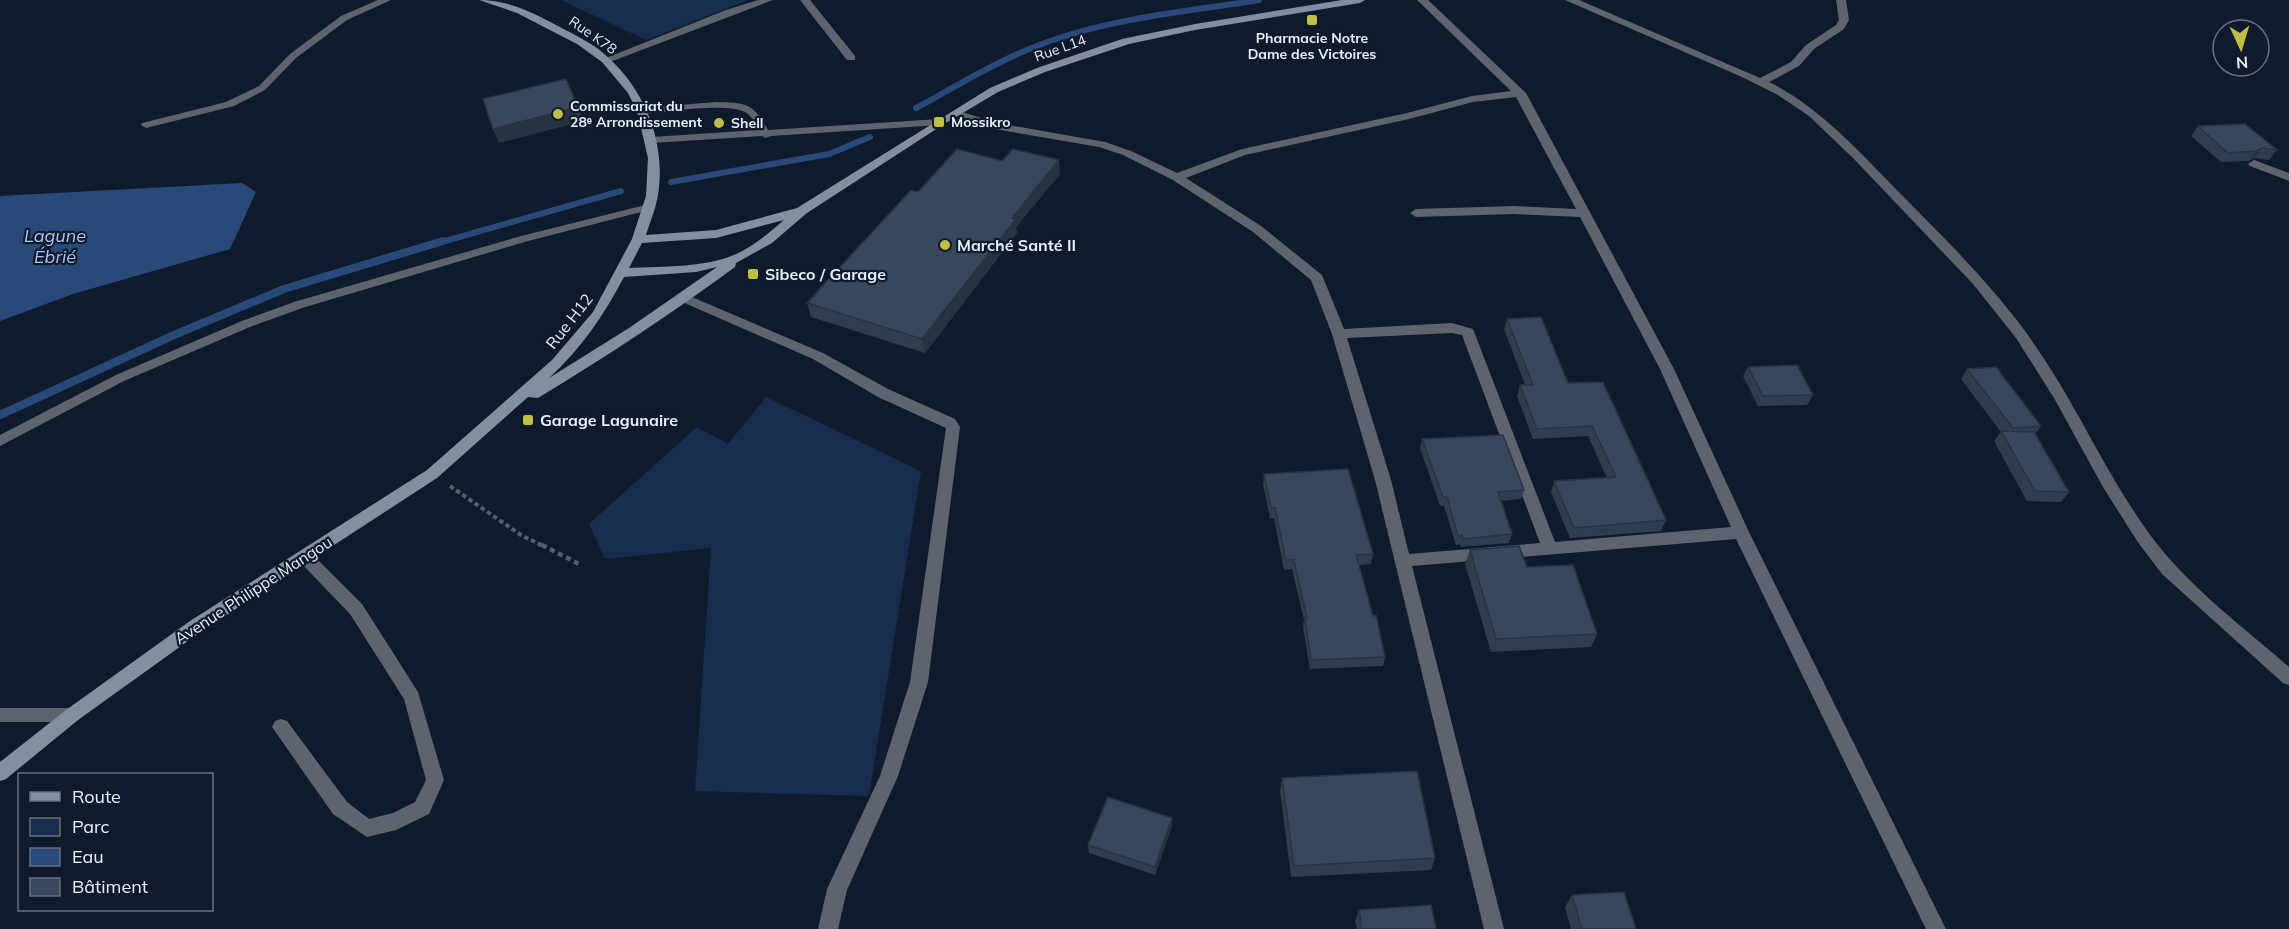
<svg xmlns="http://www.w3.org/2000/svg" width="2289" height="929" viewBox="0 0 2289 929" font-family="Mulish,sans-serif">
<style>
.green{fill:#172d4e}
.water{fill:#294979}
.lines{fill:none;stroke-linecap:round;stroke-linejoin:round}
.stream-far1{stroke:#294979;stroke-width:6}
.stream{stroke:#294979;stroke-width:8}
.path-far1{stroke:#535e6f;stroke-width:4;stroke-dasharray:4.5 3;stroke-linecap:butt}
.path{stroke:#535e6f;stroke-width:4.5;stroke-dasharray:5 4;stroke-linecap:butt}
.lane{fill:#5d646e;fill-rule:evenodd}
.street{fill:#5d646e;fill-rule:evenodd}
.secondary{fill:#848e9e;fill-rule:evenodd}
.wall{fill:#313d4f}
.shaded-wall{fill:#283240}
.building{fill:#39475c;stroke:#283240;stroke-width:1.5}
.poi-dot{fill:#c0be41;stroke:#0f1b2d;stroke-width:2}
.labels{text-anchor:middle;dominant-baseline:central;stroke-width:4.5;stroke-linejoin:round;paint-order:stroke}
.far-street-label{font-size:14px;fill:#e5eefb;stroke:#0f1b2d}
.far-poi-label{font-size:14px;font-weight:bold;fill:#e5eefb;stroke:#0f1b2d;text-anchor:start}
.poi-label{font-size:16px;font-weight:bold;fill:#e5eefb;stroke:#0f1b2d;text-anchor:start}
.street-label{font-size:16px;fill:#e5eefb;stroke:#0f1b2d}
.water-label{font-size:18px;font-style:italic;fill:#a8c5f3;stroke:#0f1b2d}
</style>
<rect width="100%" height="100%" fill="#0f1b2d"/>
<!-- green -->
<g class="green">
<path d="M561 0H748L646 40Z"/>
<path d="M766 397 921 471 869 796 695 791 711 548 605 559 589 524 697 427 728 444Z"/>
</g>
<!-- water -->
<path class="water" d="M242 183 256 192 230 249 73 294 0 321V196Z"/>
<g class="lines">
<!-- stream-far1 -->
<g class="stream-far1">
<path d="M916 108C962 83 1007 55 1056 39 1122 17 1191 11 1259 0"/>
<path d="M671 182 829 154 870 137"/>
<path d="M438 243 621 191"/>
</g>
<!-- stream -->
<path class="stream" d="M0 415 174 335 284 289 443 241"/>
<!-- path-far1 -->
<path class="path-far1" d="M450 486 521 535 545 547"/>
<!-- path -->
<path class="path" d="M542 545 579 564"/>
<!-- lane -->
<g class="lane">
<path d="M378 0H391L347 20 296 58 265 90 234 106 146 128 141 125 142 123 226 102 259 86 290 54 341 16Z"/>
<path d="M716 102C745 103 753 102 768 130L940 119 945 122 940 125 771 136 766 138 762 136 652 143 647 140 652 137 758 130C755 125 753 118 748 114 733 101 664 112 643 114L638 111 643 108Z"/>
<path d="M649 204 653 205V209L528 241 302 308 250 327 124 381 0 446V435L116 375 242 321 294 302 521 236Z"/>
<path d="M0 708H72L78 710 80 715 78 720 72 722H0Z"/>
</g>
<!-- street -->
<g class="street">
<path d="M758 0H773L610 62H602L601 60 726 10Z"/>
<path d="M800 0H810L855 56V60H847Z"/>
<path d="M1417 0H1428L1526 93 1674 369 1749 532 1946 929H1926L1736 539 1412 566 1504 929H1484L1375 480 1332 334 1311 280 1253 232 1173 180 1123 155 1099 147 995 129 950 113 956 110 997 123 1105 142 1131 151 1177 173 1242 149 1407 113 1472 96 1511 91ZM1516 97 1576 209 1514 206 1416 209 1410 213 1416 217 1514 214 1580 217 1660 369 1731 527 1555 542 1473 329 1452 323 1344 329 1322 275 1261 226 1186 178 1245 155 1409 119 1473 102ZM1452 333 1462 335 1540 543 1409 554 1391 480 1347 338Z"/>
<path d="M1565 0H1579L1760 78 1791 62 1806 45 1836 25 1839 20 1836 0H1846L1849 20 1844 29 1814 49 1799 66 1769 82C1817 106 1853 145 1890 183 1937 231 1985 277 2025 331 2072 394 2102 468 2148 532 2186 585 2241 625 2289 667V685L2283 683 2162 574 2137 541 2103 487 2054 398 2016 338 1973 284 1853 158 1809 116 1778 95 1742 77Z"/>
<path d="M2254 160 2289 173V181L2250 166 2248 164Z"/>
<path d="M685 294 823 353 888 389 955 419 960 427 928 682 898 776 847 890 838 929H818L827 889 880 776 910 682 946 428 878 397 813 359 680 301 678 298 680 295Z"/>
<path d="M305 551 311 553 362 604 418 692 444 780 429 814 396 830 367 837 333 814 272 727 275 721 281 719 287 721 347 802 369 819 393 813 415 802 426 780 404 699 350 614 299 561 297 557 299 553Z"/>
</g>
<!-- secondary -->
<path class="secondary" d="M479 0C508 0 531 12 556 25 575 35 595 44 610 59 647 94 666 145 658 195 656 208 650 222 646 235L716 230 797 208 990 88 1037 68 1122 39 1195 24 1342 0H1365L1360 3 1195 30 1129 44 1045 72 998 92 944 124 807 213 772 243 736 263 735 267C671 314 606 357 538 398L528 397 437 478 202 631 78 720 6 779 0 781V762L66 710 190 621 427 470 552 360 593 312 632 239 646 196 648 158 637 111 628 93 602 62 577 44 517 13ZM784 220C769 233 753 247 734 255 703 268 663 266 629 268L642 243 716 238ZM717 267 629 328 549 378C581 349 604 315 624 277L696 272Z"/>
</g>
<!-- wall -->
<g class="wall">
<path d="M2198 126 2277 150 2269 160 2255 158 2248 161 2221 162 2191 136Z"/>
<path d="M1060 174 1016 227 1017 233 925 353 811 317 807 303 918 192Z"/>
<path d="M1507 319 1568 383 1666 520 1661 531 1570 538 1551 492 1554 481 1607 478 1588 436 1533 439 1517 396 1520 385H1525L1504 329Z"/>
<path d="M1748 367 1813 395 1807 405 1758 406 1743 376Z"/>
<path d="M1967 369 2041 426 2035 434 2069 492 2061 502 2027 501 1994 441 2001 432 1961 379Z"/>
<path d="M1422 439 1524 490 1521 499 1501 501 1512 534 1509 543 1461 547 1460 544 1456 545 1444 506H1440L1420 448Z"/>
<path d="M1264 474 1373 554 1371 564 1359 565 1385 657 1383 666 1310 669 1303 627 1304 620 1292 569 1284 570 1274 518H1270L1263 484Z"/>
<path d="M1470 550 1527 567 1597 634 1591 647 1491 652 1465 564Z"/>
<path d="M1282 778 1435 858 1431 870 1291 877 1280 791Z"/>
<path d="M1172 826 1155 875 1089 853 1088 845Z"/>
<path d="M1572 895 1636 929H1571L1565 907Z"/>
<path d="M1359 910 1436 929H1357L1355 921Z"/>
</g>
<!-- shaded-wall -->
<g class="shaded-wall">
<path d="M578 107 584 121 499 143 493 129Z"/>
<path d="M2262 148 2255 158 2248 161 2256 151Z"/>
<path d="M1059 160 1060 174 1016 227 1017 233 925 353 922 339 1012 218Z"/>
<path d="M1172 818V826L1155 875V867Z"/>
</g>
<!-- building -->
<g class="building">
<path d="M566 79 578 107 493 129 483 99Z"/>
<path d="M2245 124 2277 150 2262 148 2256 151 2228 153 2198 126Z"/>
<path d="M957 149 1002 161 1013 149 1059 160 1012 218 1016 219 922 339 807 303 911 190 918 192Z"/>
<path d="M1541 317 1568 383 1603 382 1666 520 1574 528 1554 481 1616 477 1592 426 1537 429 1520 385H1533L1507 319Z"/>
<path d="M1797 365 1813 395 1763 396 1748 367Z"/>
<path d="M1996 367 2041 426 2013 428 1967 369Z"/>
<path d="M2001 431 2034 432 2069 492 2035 491Z"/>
<path d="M1503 435 1524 490 1498 492 1512 534 1463 539 1462 536H1458L1447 497H1443L1422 439Z"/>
<path d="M1348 469 1373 554 1356 555 1373 616 1376 615 1385 657 1311 660 1305 618H1307L1294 560H1286L1275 508H1271L1264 474Z"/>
<path d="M1519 546 1527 567 1573 565 1597 634 1496 639 1470 550Z"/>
<path d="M1417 771 1435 858 1294 866 1282 778Z"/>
<path d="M1108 797 1172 818 1155 867 1088 845Z"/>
<path d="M1624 892 1636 929H1582L1572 895Z"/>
<path d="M1431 905 1436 929H1362L1359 910Z"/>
</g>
<!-- markers -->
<g class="poi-dot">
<rect x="1306" y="14" width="12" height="12" rx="3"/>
<circle cx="558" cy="114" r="6"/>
<rect x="933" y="116" width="12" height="12" rx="3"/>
<circle cx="719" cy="123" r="6"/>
<circle cx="945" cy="245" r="6"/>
<rect x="747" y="268" width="12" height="12" rx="3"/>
<rect x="522" y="414" width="12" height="12" rx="3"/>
</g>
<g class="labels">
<!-- far-street labels -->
<g class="far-street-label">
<text transform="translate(593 35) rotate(35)">Rue K78</text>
<text transform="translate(1060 48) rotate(-20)">Rue L14</text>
</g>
<!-- far-poi labels -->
<g class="far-poi-label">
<text x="1312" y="38" text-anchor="middle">Pharmacie Notre<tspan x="1312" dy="16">Dame des Victoires</tspan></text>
<text x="570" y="106">Commissariat du<tspan x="570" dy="16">28ᵉ Arrondissement</tspan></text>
<text x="951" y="122">Mossikro</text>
<text x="731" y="123">Shell</text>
</g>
<!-- poi labels -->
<g class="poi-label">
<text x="957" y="245">Marché Santé II</text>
<text x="765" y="274">Sibeco / Garage</text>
<text x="540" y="420">Garage Lagunaire</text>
</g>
<!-- street labels -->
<g class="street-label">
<text transform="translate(569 321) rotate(-52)">Rue H12</text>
<text transform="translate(253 590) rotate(-33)">Avenue Philippe Mangou</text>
</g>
<!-- water labels -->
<g class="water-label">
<text x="55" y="235">Lagune<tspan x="55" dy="21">Ébrié</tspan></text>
</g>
</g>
<!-- legend -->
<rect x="18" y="773" width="195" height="138" fill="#0f1b2d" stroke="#656f7f" stroke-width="1.5"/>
<rect x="30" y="792" width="30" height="9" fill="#848e9e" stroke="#656f7f" stroke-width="1.5"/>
<text x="72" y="803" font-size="18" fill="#e5eefb">Route</text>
<rect x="30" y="818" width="30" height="18" fill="#172d4e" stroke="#656f7f" stroke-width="1.5"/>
<text x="72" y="833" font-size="18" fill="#e5eefb">Parc</text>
<rect x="30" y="848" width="30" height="18" fill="#294979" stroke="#656f7f" stroke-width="1.5"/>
<text x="72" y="863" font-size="18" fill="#e5eefb">Eau</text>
<rect x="30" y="878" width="30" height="18" fill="#39475c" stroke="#656f7f" stroke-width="1.5"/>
<text x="72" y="893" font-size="18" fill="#e5eefb">Bâtiment</text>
<!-- north arrow -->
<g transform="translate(2241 48) rotate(176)"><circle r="28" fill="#0f1b2d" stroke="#656f7f" stroke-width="1.5"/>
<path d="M0-4.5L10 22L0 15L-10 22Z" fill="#c0be41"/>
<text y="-9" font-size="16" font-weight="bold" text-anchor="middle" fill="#e5eefb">N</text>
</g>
</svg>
